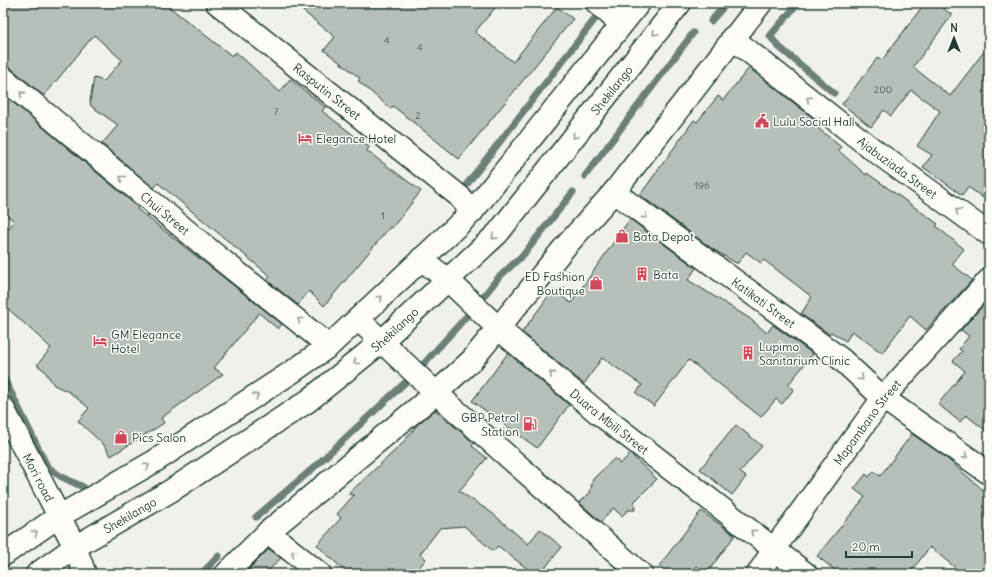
<svg xmlns="http://www.w3.org/2000/svg" width="992" height="577" viewBox="0 0 992 577" font-family="Delius,sans-serif">
<style>
.lines{fill:none;stroke-linecap:round;stroke-linejoin:round}
.stream{stroke:#6c8077;stroke-width:7}
.building{fill:#b6bfb8;stroke:#1f3d34}
.street-casing{stroke:#1f3d34;stroke-width:25}
.secondary-casing{stroke:#1f3d34;stroke-width:25}
.street{stroke:#fdfcf7;stroke-width:22}
.secondary{stroke:#fdfcf7;stroke-width:22}
.oneway{stroke:#8e9c96}
.labels{text-anchor:middle;dominant-baseline:central;stroke-width:3;stroke-linejoin:round;paint-order:stroke}
.number-label{font-size:10px;fill:#455e55}
.street-label{font-size:12px;fill:#1f3d34;stroke:#fdfcf7}
.poi-label{font-size:12px;fill:#1f3d34;stroke:#fdfcf7;text-anchor:start}
</style>
<rect width="100%" height="100%" fill="#f0f1eb"/>
<filter id="ink" filterUnits="userSpaceOnUse"><feTurbulence type="fractalNoise" baseFrequency=".025" numOctaves="2"/><feDisplacementMap in="SourceGraphic" scale="8" xChannelSelector="R" yChannelSelector="G"/><feConvolveMatrix kernelMatrix="1 2 1 2 8 2 1 2 1" color-interpolation-filters="sRGB"/></filter>
<g filter="url(#ink)">
<g class="lines">
<!-- stream -->
<g class="stream">
<path d="M798 3 770 36 778 46 834 93"/>
<path d="M711 21 727 3"/>
<path d="M585 176 693 33"/>
<path d="M467 184 602 10"/>
<path d="M419 369 475 307 498 278 524 254 573 192"/>
<path d="M3 376 47 466 60 476 83 487"/>
<path d="M256 517 310 471 410 378"/>
<path d="M201 574 219 556"/>
</g>
</g>
<!-- building -->
<g class="building">
<path d="M3 3H164L232 56 236 52 280 92 290 79 325 107 322 111 369 147 367 151 421 191 392 228 390 227 324 306 309 291 298 305 267 280 270 276 158 183 154 188 102 144 118 125 91 106 90 101 94 78 104 81 122 60 94 35 44 96 11 68 3 66Z"/>
<path d="M293 3H499L475 32 513 62 557 7 573 19 459 159 393 106 391 109 358 81 360 78 324 50 335 37Z"/>
<path d="M925 3H936L952 15 913 67 950 96 989 45V202L968 187 962 195 923 167 932 155 917 146 940 111 911 90 891 116 884 110 871 127 842 104 878 57 882 60Z"/>
<path d="M749 68 822 125 819 129 841 147 838 150 866 175 867 173 938 224 936 226 964 249 952 264 972 280 926 330 910 316 882 353 852 331 846 341 831 332 829 334 801 314 812 297 764 260 761 263 746 252 738 263H736L711 248 640 195 694 120 697 122 718 96 723 100Z"/>
<path d="M3 94 138 207 137 209 282 324 278 329 259 313 214 368 223 374 161 418 164 423 111 456 104 445 78 421 89 408 69 392 54 385 44 370 37 365 51 348 3 304V236L14 221 3 212Z"/>
<path d="M630 219 696 268 688 280 749 318 767 333 773 325 813 354 788 385 794 389 782 404 776 399 761 417 689 360 654 406 636 393 642 385 602 358 584 384 522 332 553 290 571 303Z"/>
<path d="M989 299V341L982 350 989 355V433L966 415 960 422 938 404 965 371 953 361 962 351 959 349 969 336 961 330Z"/>
<path d="M508 353 569 405 537 448 472 401Z"/>
<path d="M435 410 474 443 472 446 487 458 459 491 492 513 528 544 540 529 562 547 540 574H534L498 546 493 551 464 526 440 528 420 554 426 559 414 574H348L317 545 341 518 337 514 354 495 348 494 401 445 418 424Z"/>
<path d="M736 425 762 446 740 472 746 477 732 495 700 469Z"/>
<path d="M912 434 944 456 989 495V574H963L930 547 909 574H840L817 556 865 497 854 489 866 474 869 477 874 471 880 476Z"/>
<path d="M630 454 657 479 634 502 635 510H628L622 516 613 508 601 522 579 502 590 493 593 479 615 458 620 464Z"/>
<path d="M701 511 735 535 707 573 697 566 690 574H670L659 566Z"/>
<path d="M269 549 281 558 265 574H244Z"/>
</g>
<g class="lines">
<!-- street casing -->
<g class="street-casing">
<g id="street">
<path id="s1" d="M217 3 459 196 472 212"/>
<path d="M597 3 621 24"/>
<path id="s2" d="M732 38 871 148 989 234"/>
<path id="s3" d="M3 78 218 257 329 346"/>
<path id="s4" d="M614 192 841 359 883 398 989 473"/>
<path id="s5" d="M421 259 448 280 499 329 597 412 806 574"/>
<path d="M358 319 436 393 641 574"/>
<path d="M268 532 320 574"/>
<path d="M226 574 268 532 436 393 472 360 564 248 614 192 761 3"/>
<path id="s6" d="M758 574 774 549 883 398 989 280"/>
</g>
</g>
<!-- secondary casing -->
<g class="secondary-casing">
<g id="secondary">
<path id="s7" d="M3 408 75 547 85 574"/>
<path d="M3 555 58 517 155 461 292 372 329 346 472 212 639 3"/>
<path id="s8" d="M37 574 75 547 172 490 308 401 381 342 498 233 680 3"/>
</g>
</g>
<!-- street -->
<use href="#street" class="street"/>
<!-- secondary -->
<use href="#secondary" class="secondary"/>
</g>
<!-- one-way arrows -->
<defs><path id="oneway-chevron" d="M-2-3.5L2.5 0L-2 3.5" fill="none" stroke-width="1.6" stroke-linecap="round" stroke-linejoin="round"/></defs>
<g class="oneway">
<use href="#oneway-chevron" transform="translate(655 33) rotate(130)"/>
<use href="#oneway-chevron" transform="translate(22 94) rotate(-140)"/>
<use href="#oneway-chevron" transform="translate(809 99) rotate(-142)"/>
<use href="#oneway-chevron" transform="translate(575 136) rotate(128)"/>
<use href="#oneway-chevron" transform="translate(122 178) rotate(-141)"/>
<use href="#oneway-chevron" transform="translate(958 211) rotate(-144)"/>
<use href="#oneway-chevron" transform="translate(645 216) rotate(37)"/>
<use href="#oneway-chevron" transform="translate(494 237) rotate(136)"/>
<use href="#oneway-chevron" transform="translate(380 298) rotate(-44)"/>
<use href="#oneway-chevron" transform="translate(300 320) rotate(-142)"/>
<use href="#oneway-chevron" transform="translate(356 362) rotate(141)"/>
<use href="#oneway-chevron" transform="translate(552 374) rotate(-140)"/>
<use href="#oneway-chevron" transform="translate(861 378) rotate(43)"/>
<use href="#oneway-chevron" transform="translate(256 396) rotate(-33)"/>
<use href="#oneway-chevron" transform="translate(965 456) rotate(35)"/>
<use href="#oneway-chevron" transform="translate(147 466) rotate(-30)"/>
<use href="#oneway-chevron" transform="translate(753 532) rotate(-142)"/>
<use href="#oneway-chevron" transform="translate(35 533) rotate(-35)"/>
<use href="#oneway-chevron" transform="translate(294 553) rotate(-142)"/>
</g>
</g>
<!-- icons -->
<defs>
<g id="civic-bare" transform="scale(1.08)"><path d="M-.6-6.5H3V-4.5H.6V-3L4-1V1h2V6H-6V1h2V-1L-.6-3ZM-1.2 2.5V6h2.4V2.5Z" fill="#d1495b" stroke="#fdfcf7" stroke-width="2.5" paint-order="stroke"/></g>
<g id="hotel-bare" transform="scale(1.08)"><path d="M-6-4.5h1.5V1H6V5H4.5V3h-9V5H-6ZM-4 0a1.8 1.8 0 1 1 3.6 0ZM.5 0V-2.5h3Q6-2.5 6 0Z" fill="#d1495b" stroke="#fdfcf7" stroke-width="2.5" paint-order="stroke"/></g>
<g id="shop-bare" transform="scale(1.08)"><path d="M-5-2.5h2.3a2.7 3.5 0 0 1 5.4 0H5L5.5 6h-11ZM-1.5-2.5h3a1.5 2.3 0 0 0-3 0Z" fill="#d1495b" stroke="#fdfcf7" stroke-width="2.5" paint-order="stroke"/></g>
<g id="building-bare" transform="scale(1.08)"><path d="M-4-6H4V6H1V3H-1V6H-4ZM-2.5-4.3h1.7v1.8h-1.7ZM.8-4.3h1.7v1.8H.8ZM-2.5-1h1.7V.8h-1.7ZM.8-1h1.7V.8H.8Z" fill="#d1495b" stroke="#fdfcf7" stroke-width="2.5" paint-order="stroke"/></g>
<g id="fuel-bare" transform="scale(1.08)"><path d="M-5.5-6h7V0h2V4h1.3V-2.5L3-4.5l.8-.8L6-3V5H2.5V1h-1V6h-7ZM-4.2-4.7v3.2H.2V-4.7Z" fill="#d1495b" stroke="#fdfcf7" stroke-width="2.5" paint-order="stroke"/></g>
</defs>
<g fill-rule="evenodd">
<use href="#civic-bare" x="762" y="121"/>
<use href="#hotel-bare" x="305" y="138"/>
<use href="#shop-bare" x="622" y="236"/>
<use href="#building-bare" x="642" y="274"/>
<use href="#shop-bare" x="596" y="283"/>
<use href="#hotel-bare" x="100" y="341"/>
<use href="#building-bare" x="748" y="353"/>
<use href="#fuel-bare" x="530" y="424"/>
<use href="#shop-bare" x="121" y="437"/>
</g>
<g class="labels">
<!-- number labels -->
<g class="number-label">
<text x="387" y="40">4</text>
<text x="420" y="47">4</text>
<text x="883" y="89">200</text>
<text x="276" y="111">7</text>
<text x="418" y="115">2</text>
<text x="702" y="185">196</text>
<text x="383" y="215">1</text>
</g>
<!-- street labels -->
<g class="street-label">
<text stroke="none"><textPath href="#s8" startOffset="758">Shekilango</textPath></text>
<text stroke="none"><textPath href="#s1" startOffset="141">Rasputin Street</textPath></text>
<text stroke="none"><textPath href="#s2" startOffset="210">Ajabuziada Street</textPath></text>
<text stroke="none"><textPath href="#s3" startOffset="211">Chui Street</textPath></text>
<text stroke="none"><textPath href="#s4" startOffset="186">Katikati Street</textPath></text>
<text stroke="none"><textPath href="#s8" startOffset="434">Shekilango</textPath></text>
<text stroke="none"><textPath href="#s5" startOffset="249">Duara Mbili Street</textPath></text>
<text stroke="none"><textPath href="#s6" startOffset="187">Mapambano Street</textPath></text>
<text stroke="none"><textPath href="#s7" startOffset="78">Mori road</textPath></text>
<text stroke="none"><textPath href="#s8" startOffset="110">Shekilango</textPath></text>
</g>
<!-- poi labels -->
<g class="poi-label">
<text x="773" y="121">Lulu Social Hall</text>
<text x="316" y="138">Elegance Hotel</text>
<text x="633" y="236">Bata Depot</text>
<text x="653" y="274">Bata</text>
<text x="585" y="276" text-anchor="end">ED Fashion<tspan x="585" dy="14">Boutique</tspan></text>
<text x="111" y="334">GM Elegance<tspan x="111" dy="14">Hotel</tspan></text>
<text x="759" y="346">Lupimo<tspan x="759" dy="14">Sanitarium Clinic</tspan></text>
<text x="519" y="417" text-anchor="end">GBP Petrol<tspan x="519" dy="14">Station</tspan></text>
<text x="132" y="437">Pics Salon</text>
</g>
</g>
<!-- margin -->
<rect width="992" height="577" fill="none" stroke="#fdfcf7" stroke-width="16"/>
<rect x="8" y="8" width="976" height="561" fill="none" stroke="#1f3d34" stroke-width="1.5" filter="url(#ink)"/>
<!-- north arrow -->
<g transform="translate(954 38)" stroke="#fdfcf7" stroke-width="3" paint-order="stroke">
<path d="M0-3L7 15L0 10L-7 15Z" fill="#1f3d34"/>
<text y="-6" font-size="11" font-weight="bold" text-anchor="middle" fill="#1f3d34">N</text>
</g>
<!-- scale -->
<path d="M846 551v6h66v-6" fill="none" stroke="#1f3d34" stroke-width="2"/>
<text x="852" y="551" font-size="12" fill="#1f3d34" stroke="#fdfcf7" stroke-width="3" paint-order="stroke">20 m</text>
</svg>
